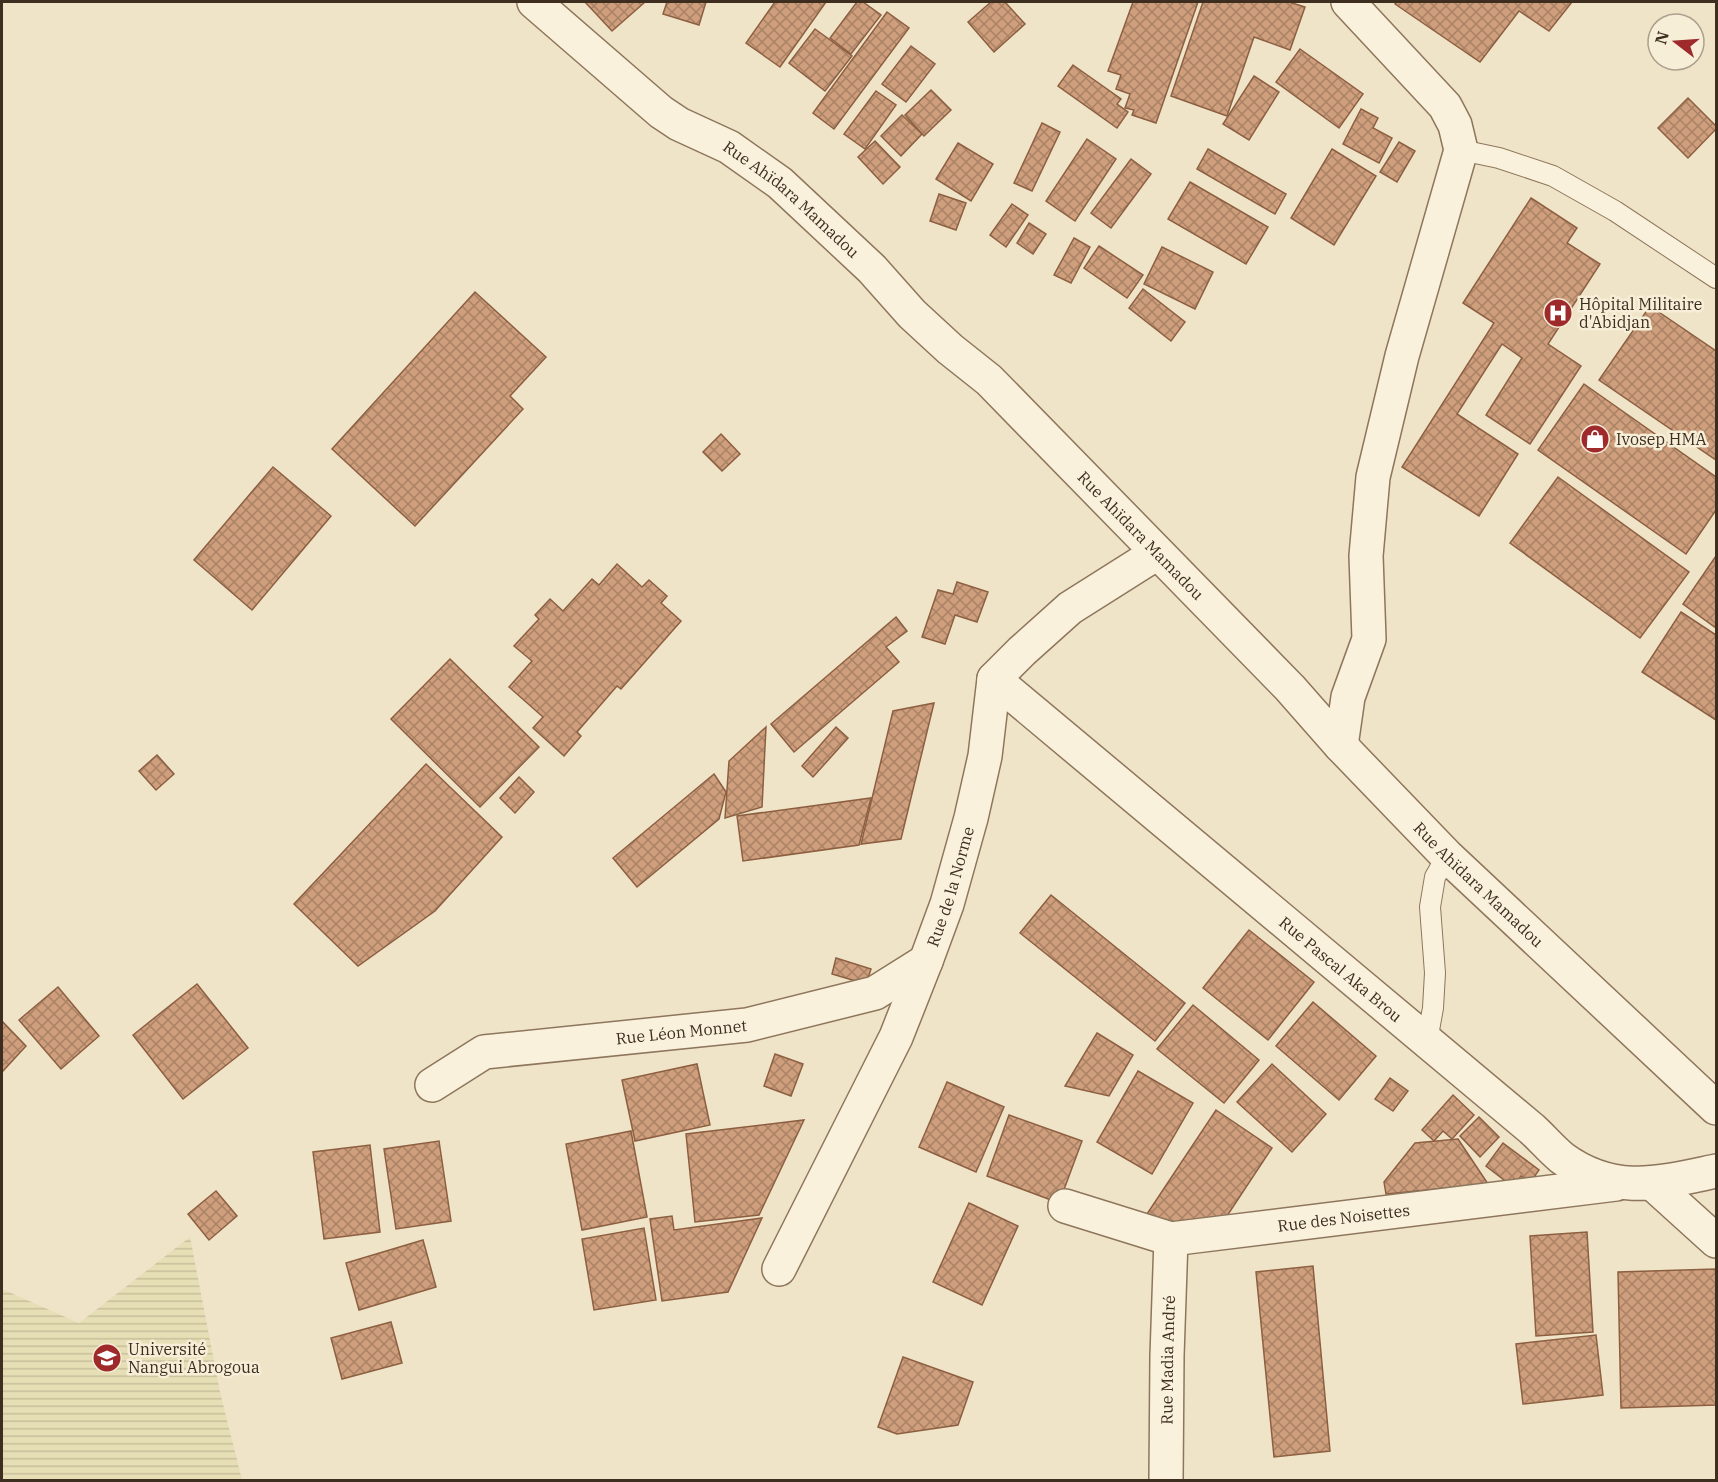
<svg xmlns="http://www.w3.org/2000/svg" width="1718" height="1482" viewBox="0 0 1718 1482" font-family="'IBM Plex Serif',serif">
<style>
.farmland{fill:url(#farmland-rules)}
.building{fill:url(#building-cross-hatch);stroke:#8d5f41;stroke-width:1.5}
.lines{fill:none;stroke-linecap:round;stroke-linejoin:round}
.lane-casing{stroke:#8d765c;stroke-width:22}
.street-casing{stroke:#8d765c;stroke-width:36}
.lane{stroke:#faf1dc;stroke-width:20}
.street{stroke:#faf1dc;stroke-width:33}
.labels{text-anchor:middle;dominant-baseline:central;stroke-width:5;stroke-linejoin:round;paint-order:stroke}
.street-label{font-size:16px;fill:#3d2e20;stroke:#f7eed8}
.poi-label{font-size:16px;fill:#3d2e20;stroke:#f7eed8;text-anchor:start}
</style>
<defs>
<pattern id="farmland-rules" width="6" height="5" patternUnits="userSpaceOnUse" patternTransform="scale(1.5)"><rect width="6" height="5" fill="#e6deb5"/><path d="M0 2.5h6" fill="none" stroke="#c6bf9b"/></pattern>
<pattern id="building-cross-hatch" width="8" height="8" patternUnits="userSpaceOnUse" patternTransform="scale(1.5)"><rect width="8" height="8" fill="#cf9f7d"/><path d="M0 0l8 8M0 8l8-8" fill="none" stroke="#a98266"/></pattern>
</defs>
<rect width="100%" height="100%" fill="#f0e4c8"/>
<!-- farmland -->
<path class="farmland" d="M190 1237 220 1392 242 1480H2V1289L79 1323Z"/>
<!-- building -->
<g class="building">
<path d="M585 2H645L612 31Z"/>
<path d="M667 2H706L699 25 663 14Z"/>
<path d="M775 2H826L780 67 746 43Z"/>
<path d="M857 2H863L881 15 851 54 830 38Z"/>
<path d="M991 2H1005L1025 24 994 52 968 22Z"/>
<path d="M1133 2H1198L1156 123 1132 115 1134 110 1125 108 1130 94 1116 89 1121 75 1108 71Z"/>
<path d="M1203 2H1289L1305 7 1290 50 1254 37 1227 116 1171 96Z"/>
<path d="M1397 2H1572L1549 31 1519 11 1480 62 1395 4Z"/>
<path d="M887 12 909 28 834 129 813 113Z"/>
<path d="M815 29 852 56 825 91 789 63Z"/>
<path d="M911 46 935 64 906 102 882 84Z"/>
<path d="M1300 49 1363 94 1339 128 1276 82Z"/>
<path d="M1073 65 1121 99 1117 104 1128 112 1117 128 1058 86Z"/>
<path d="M1254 76 1279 92 1249 140 1223 124Z"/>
<path d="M931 90 951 110 924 136 905 115Z"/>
<path d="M876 91 896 105 865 149 844 134Z"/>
<path d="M1688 98 1716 126V129L1688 158 1658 128Z"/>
<path d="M1361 109 1378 118 1373 128 1392 138 1379 163 1343 144Z"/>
<path d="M902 115 922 134 901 156 881 136Z"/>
<path d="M1042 123 1060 132 1032 191 1014 183Z"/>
<path d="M1087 139 1116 159 1075 221 1046 201Z"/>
<path d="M875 141 900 167 883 184 858 157Z"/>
<path d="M1399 142 1415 151 1397 182 1380 172Z"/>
<path d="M958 143 993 164 971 201 936 179Z"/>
<path d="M1208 149 1286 194 1275 214 1197 169Z"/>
<path d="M1332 149 1376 176 1334 245 1291 218Z"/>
<path d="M1131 159 1151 174 1111 228 1091 213Z"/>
<path d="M1190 182 1268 227 1246 264 1168 219Z"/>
<path d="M939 194 966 203 956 230 930 221Z"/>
<path d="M1531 198 1577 228 1567 243 1600 264 1548 344 1581 366 1530 444 1486 415 1522 358 1502 344 1457 414 1518 454 1479 516 1402 467 1494 323 1463 303Z"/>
<path d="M1012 204 1028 215 1006 247 990 235Z"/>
<path d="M1029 223 1046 234 1033 254 1017 243Z"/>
<path d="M1074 238 1090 247 1071 283 1054 275Z"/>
<path d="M1099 246 1143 275 1127 298 1084 268Z"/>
<path d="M1162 247 1213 272 1195 309 1144 284Z"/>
<path d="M1143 289 1185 322 1171 341 1129 308Z"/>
<path d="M475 292 546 357 510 396 523 409 415 526 332 449Z"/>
<path d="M1650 306 1716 351V460L1599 380Z"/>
<path d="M1584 384 1716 477V510L1686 554 1538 450Z"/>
<path d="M721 434 740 454 722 471 703 452Z"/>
<path d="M273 467 331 516 252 610 194 560Z"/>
<path d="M1558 477 1689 572 1640 638 1510 543Z"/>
<path d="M1716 556V628L1683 604Z"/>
<path d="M617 564 642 587 649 580 667 596 661 603 681 621 621 689 617 686 577 732 581 736 564 756 533 728 543 717 509 687 532 661 514 646 539 619 535 615 550 599 563 611 592 579 599 585Z"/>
<path d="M957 582 988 592 977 622 955 615 945 644 922 637 938 590 953 594Z"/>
<path d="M1681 612 1716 635V720L1642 672Z"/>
<path d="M896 617 907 631 886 647 899 662 794 752 771 724Z"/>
<path d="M450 659 539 747 480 807 391 719Z"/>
<path d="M934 703 901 839 861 844 893 711Z"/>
<path d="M766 727 762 807 725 818 729 761Z"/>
<path d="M836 727 848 738 813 777 802 766Z"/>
<path d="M157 755 174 774 156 790 139 771Z"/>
<path d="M426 764 502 837 435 911 358 966 294 904Z"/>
<path d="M714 774 726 792 719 819 637 887 613 858Z"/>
<path d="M519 777 534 792 515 813 500 798Z"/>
<path d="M871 798 859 845 743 861 737 816Z"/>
<path d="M1051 895 1185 1003 1155 1041 1020 933Z"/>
<path d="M1249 930 1314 982 1268 1040 1203 988Z"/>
<path d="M836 958 871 969 866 984 832 974Z"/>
<path d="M197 984 248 1048 183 1099 133 1035Z"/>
<path d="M58 987 99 1036 61 1069 19 1020Z"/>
<path d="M1313 1002 1376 1056 1339 1100 1276 1046Z"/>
<path d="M1193 1005 1259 1060 1224 1103 1157 1049Z"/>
<path d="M2 1021 26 1046 2 1072Z"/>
<path d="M1097 1033 1133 1055 1109 1096 1065 1086Z"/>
<path d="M775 1054 803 1064 791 1096 764 1086Z"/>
<path d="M697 1064 710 1125 635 1141 622 1080Z"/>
<path d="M1272 1064 1326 1114 1292 1152 1237 1102Z"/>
<path d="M1138 1071 1193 1103 1152 1174 1097 1142Z"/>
<path d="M1390 1078 1408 1091 1393 1111 1375 1099Z"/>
<path d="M947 1082 1004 1107 976 1172 919 1147Z"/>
<path d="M1453 1095 1474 1115 1452 1139 1443 1131 1434 1141 1422 1130Z"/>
<path d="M1216 1110 1272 1148 1223 1222 1141 1223Z"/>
<path d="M1009 1115 1082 1141 1059 1203 987 1176Z"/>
<path d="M1479 1117 1499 1137 1480 1157 1460 1136Z"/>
<path d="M804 1120 759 1215 695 1222 686 1134Z"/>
<path d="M631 1131 647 1217 582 1230 566 1144Z"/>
<path d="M1458 1139 1488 1184 1386 1194 1384 1182 1415 1143Z"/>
<path d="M439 1141 451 1221 396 1229 384 1149Z"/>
<path d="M1503 1143 1539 1170 1530 1183 1521 1176 1513 1187 1486 1166Z"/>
<path d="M370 1145 380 1232 324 1239 313 1152Z"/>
<path d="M216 1191 237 1216 209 1240 188 1214Z"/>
<path d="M969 1203 1018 1226 982 1305 933 1282Z"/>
<path d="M672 1216 674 1230 762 1218 728 1292 662 1301 650 1219Z"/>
<path d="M644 1228 656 1300 594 1310 582 1239Z"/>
<path d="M1587 1232 1593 1332 1536 1336 1530 1236Z"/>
<path d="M423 1240 436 1287 359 1310 346 1263Z"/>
<path d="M1313 1266 1330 1451 1274 1457 1256 1272Z"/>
<path d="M1716 1269V1405L1621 1408 1618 1272Z"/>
<path d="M391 1322 402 1363 342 1379 331 1338Z"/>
<path d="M1596 1335 1603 1395 1523 1404 1516 1344Z"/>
<path d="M903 1357 973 1382 958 1425 897 1434 878 1427Z"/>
</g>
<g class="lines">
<!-- lane casing -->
<g class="lane-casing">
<g id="lane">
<path d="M1461 150 1499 158 1553 176 1615 211 1716 278"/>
<path d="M1427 1041 1433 1008 1435 973 1430 907 1435 877 1447 856"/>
</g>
</g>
<!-- street casing -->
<g class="street-casing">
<g id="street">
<path id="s1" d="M534 2 661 112 679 124 729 147 780 183 872 269 912 314 950 349 989 380 1290 688 1341 746 1447 856 1716 1108"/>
<path id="s2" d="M994 679 1532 1129C1542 1138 1551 1149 1562 1158 1614 1196 1659 1183 1716 1171"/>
<path d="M1341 746 1348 697 1369 639 1366 556 1373 477 1402 356 1461 150 1455 125 1445 106 1348 2"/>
<path id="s3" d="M432 1085 484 1052 747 1025 875 993 926 961"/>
<path d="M1653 1184 1716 1241"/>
<path id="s4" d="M1065 1206 1171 1239 1616 1184"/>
<path id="s5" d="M779 1269 896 1037 926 961 947 904 971 818 985 756 994 679 1022 651 1070 608 1157 553"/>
<path id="s6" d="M1166 1480 1167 1356 1171 1239"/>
</g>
</g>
<!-- lane -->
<use href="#lane" class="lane"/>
<!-- street -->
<use href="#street" class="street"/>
</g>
<!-- icons -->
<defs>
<g id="hospital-disc" transform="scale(1.5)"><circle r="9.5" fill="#9e2a2b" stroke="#f7eed8"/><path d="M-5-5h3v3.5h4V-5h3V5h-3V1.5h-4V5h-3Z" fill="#fff"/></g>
<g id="shop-disc" transform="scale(1.5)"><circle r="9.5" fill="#9e2a2b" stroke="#f7eed8"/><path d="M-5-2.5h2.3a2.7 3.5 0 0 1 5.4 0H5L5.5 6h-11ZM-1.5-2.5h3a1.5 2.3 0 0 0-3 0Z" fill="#fff"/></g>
<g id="university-disc" transform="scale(1.5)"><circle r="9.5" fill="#9e2a2b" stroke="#f7eed8"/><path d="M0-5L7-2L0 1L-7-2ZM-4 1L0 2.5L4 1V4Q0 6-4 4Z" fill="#fff"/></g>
</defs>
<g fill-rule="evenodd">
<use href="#hospital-disc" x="1558" y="313"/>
<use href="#shop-disc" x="1595" y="439"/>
<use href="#university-disc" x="107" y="1358"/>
</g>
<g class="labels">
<!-- street labels -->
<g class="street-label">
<text stroke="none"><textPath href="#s1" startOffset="326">Rue Ahïdara Mamadou</textPath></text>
<text stroke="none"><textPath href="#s1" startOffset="812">Rue Ahïdara Mamadou</textPath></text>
<text stroke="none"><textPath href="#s1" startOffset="1298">Rue Ahïdara Mamadou</textPath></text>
<text stroke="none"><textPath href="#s5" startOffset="420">Rue de la Norme</textPath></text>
<text stroke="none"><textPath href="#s2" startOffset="452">Rue Pascal Aka Brou</textPath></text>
<text stroke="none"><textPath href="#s3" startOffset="260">Rue Léon Monnet</textPath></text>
<text stroke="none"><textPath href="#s4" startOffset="285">Rue des Noisettes</textPath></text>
<text stroke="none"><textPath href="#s6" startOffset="120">Rue Madia André</textPath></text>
</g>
<!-- poi labels -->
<g class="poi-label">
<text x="1579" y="304">Hôpital Militaire<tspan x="1579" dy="18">d'Abidjan</tspan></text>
<text x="1616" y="439">Ivosep HMA</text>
<text x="128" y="1349">Université<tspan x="128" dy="18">Nangui Abrogoua</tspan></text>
</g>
</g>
<!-- border -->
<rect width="1718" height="1482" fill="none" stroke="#3d2e20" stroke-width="6"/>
<!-- north arrow -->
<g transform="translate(1676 42) rotate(287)"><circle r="28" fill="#f7eed8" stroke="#ada18e" stroke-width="1.5"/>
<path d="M0-4.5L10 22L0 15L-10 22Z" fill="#9e2a2b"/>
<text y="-9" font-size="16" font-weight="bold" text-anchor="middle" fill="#3d2e20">N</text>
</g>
</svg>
